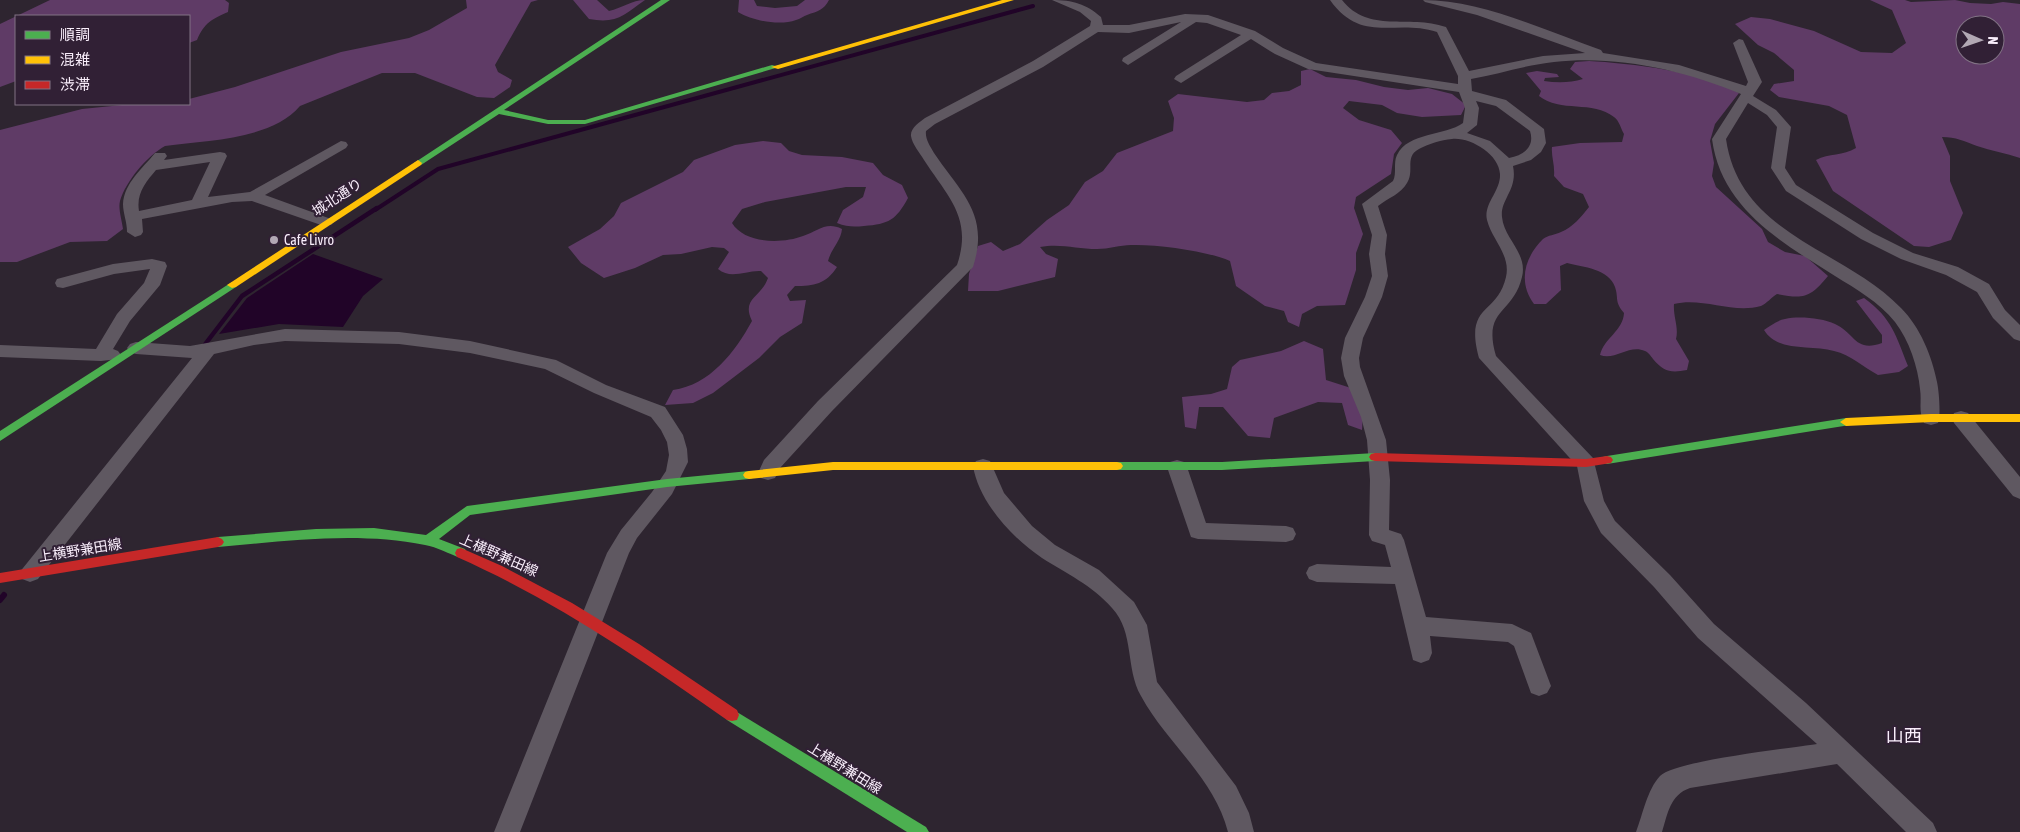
<svg xmlns="http://www.w3.org/2000/svg" width="2020" height="832" viewBox="0 0 2020 832" font-family="'Asap Condensed','Noto Sans JP',sans-serif">
<style>
.green{fill:#5f3b66;fill-rule:evenodd}
.water{fill:#210428}
.lines{fill:none;stroke-linecap:round;stroke-linejoin:round}
.stream-far2{stroke:#210428;stroke-width:4}
.stream-far1{stroke:#210428;stroke-width:4.5}
.stream{stroke:#210428;stroke-width:6}
.street{fill:#5f5861;fill-rule:evenodd}
.fast{fill:#4caf50;fill-rule:evenodd}
.slow{fill:#ffc107;fill-rule:evenodd}
.jam{fill:#c62828;fill-rule:evenodd}
.poi-dot{fill:#b2a8b4;stroke:#312035;stroke-width:2}
.labels{text-anchor:middle;dominant-baseline:central;stroke-width:4;stroke-linejoin:round;paint-order:stroke}
.street-label{font-size:14px;fill:#f9eefb;stroke:#312035}
.poi-label{font-size:14px;fill:#f9eefb;stroke:#312035;text-anchor:start}
.near-neighbourhood-label{font-size:18px;fill:#f9eefb;stroke:#312035}
</style>
<rect width="100%" height="100%" fill="#2e2530"/>
<!-- green -->
<g class="green">
<path d="M50 0H225L229 3 228 12C212 19 204 23 197 40L189 43V16H16V81L0 87V24Z"/>
<path d="M466 0H538L531 2 495 65 498 72 512 80 510 87 494 98 477 97 415 73H382L300 106C271 140 207 140 165 146 147 156 126 181 120 201 118 209 122 221 123 229L107 241 70 242 17 262H0V130L82 109 132 104H189V99L235 87 341 52 409 38 429 30 467 8Z"/>
<path d="M573 0H597L609 11C622 8 632 0 645 0 624 15 617 24 589 19Z"/>
<path d="M739 0H754L757 6 775 8 797 6 805 0H829C824 10 818 11 807 15 804 16 800 19 796 20 780 26 753 21 738 12Z"/>
<path d="M1870 0H1905L1911 2 1955 0 1970 3 1991 4 2003 2 2020 4V158C2006 153 1991 151 1977 146 1964 141 1956 137 1942 137L1950 156V181L1963 213 1951 240 1929 247 1914 246 1833 191 1816 160C1829 153 1843 156 1856 148L1847 115 1829 106 1779 97 1770 90 1774 84 1794 81V70L1774 53 1758 45 1735 24 1751 17 1770 19 1814 31 1861 52 1892 53 1906 43 1892 10ZM1965 25H1995V55H1965Z"/>
<path d="M1589 61C1627 63 1709 72 1739 93L1715 124 1710 141 1714 163 1712 176 1716 187 1762 229 1768 242 1785 252 1805 256 1828 276C1810 298 1804 299 1777 294 1772 297 1766 304 1761 306 1732 314 1703 297 1674 304 1673 317 1679 327 1676 339L1689 361 1687 370C1671 373 1664 372 1653 359 1651 356 1648 352 1645 351 1629 344 1615 361 1600 355 1604 338 1623 331 1624 313 1614 301 1619 299 1615 287 1609 269 1583 267 1567 263L1560 266 1561 290 1546 304H1534C1518 282 1524 258 1543 239 1548 235 1555 235 1561 232 1573 227 1581 217 1589 207L1583 194 1564 187 1554 176C1555 165 1551 156 1552 147L1580 143 1622 142 1624 134C1621 129 1619 120 1614 117 1593 100 1560 113 1539 96L1541 91 1526 73 1537 71 1557 74 1559 77 1545 78 1544 81C1557 83 1570 83 1583 79L1570 69 1575 62Z"/>
<path d="M1310 69 1326 77 1356 80 1384 87 1408 90 1428 88 1452 94 1466 105 1461 115 1422 117 1397 113 1382 105 1349 101 1343 108 1359 120 1391 130 1402 143 1394 154 1391 174 1356 197 1354 208 1363 234 1356 253V270L1345 305 1317 306 1302 314 1299 327 1288 322 1284 311 1265 306 1236 286 1230 261C1207 251 1157 244 1131 245 1120 245 1109 249 1097 249 1077 249 1060 243 1040 247L1046 254 1058 259 1055 277 998 291H968L969 274 978 246 991 242 1003 251 1020 244 1047 220 1069 205 1085 182 1103 171 1117 153 1173 131 1174 118 1168 101 1178 94 1247 102 1264 100 1272 93 1289 91 1301 85V71Z"/>
<path d="M763 141 781 143 789 151 802 155 842 157 873 163 883 175 902 185 908 198C896 220 889 224 864 226 854 227 847 227 837 223L843 210 863 197 866 187H846L765 202 742 209 732 223C745 244 782 244 803 236 818 231 826 221 842 229 841 241 831 249 828 261L837 267C826 284 814 286 795 286L787 295 790 301 806 300 802 323 780 337 759 358 713 393 693 403 665 405 673 390C710 385 735 352 752 321 741 298 761 298 768 278L761 271C746 270 731 280 718 269L729 252 724 248 712 247 681 254 663 255 635 268 604 278 581 263 568 247 600 229 614 216 621 203 683 172 694 160 735 145Z"/>
<path d="M1864 298C1892 318 1896 336 1908 366L1899 372 1878 375C1863 367 1851 355 1834 351 1811 344 1778 353 1764 330 1770 326 1778 320 1785 319 1799 316 1822 318 1835 324 1855 333 1855 353 1882 343V335L1856 301Z"/>
<path d="M1304 341 1323 349 1326 380 1351 388 1363 413 1362 430 1348 425 1342 403 1318 402 1274 418 1270 438 1248 436 1223 407H1199L1196 429 1185 427 1182 397 1211 394 1227 389 1232 367 1240 360 1281 351Z"/>
</g>
<!-- water -->
<path class="water" d="M313 254 383 279 363 296 343 327 279 324 219 334 247 298Z"/>
<g class="lines">
<!-- stream-far2 -->
<path class="stream-far2" d="M375 210 438 169 1033 6"/>
<!-- stream-far1 -->
<path class="stream-far1" d="M203 347 242 296 377 208"/>
<!-- stream -->
<path class="stream" d="M0 600 4 595"/>
<!-- street -->
<g class="street">
<path d="M1052 0C1073 0 1086 4 1101 17L1103 25H1129L1185 14 1208 15 1255 31 1283 48 1316 63 1458 84V76L1437 32C1395 18 1362 45 1330 0H1342C1369 34 1408 14 1446 27L1469 71 1543 56 1585 53 1477 15 1425 2 1423 0C1482 0 1546 31 1601 50L1603 53 1679 65 1746 86 1748 82 1733 43 1739 39 1743 40 1762 82 1753 96 1776 110 1791 127 1785 168 1796 185 1873 233 1913 253 1958 267 1989 284 2005 310 2020 325V341L2014 339 1993 318 1977 292 1946 275 1901 259 1861 239 1786 191 1771 168 1777 127 1767 115 1748 103 1726 139C1740 236 1843 248 1901 308 1920 327 1932 356 1937 382 1939 391 1941 416 1938 423L1931 425 1924 423C1918 411 1922 402 1920 389 1918 367 1909 340 1895 322 1879 302 1856 289 1835 276 1781 242 1721 208 1712 139L1741 94C1683 70 1617 55 1554 62 1526 65 1499 74 1471 79L1472 91 1506 100 1544 129 1546 143 1541 152 1531 160 1513 166C1518 190 1500 199 1502 217 1504 239 1528 253 1522 277 1513 315 1482 308 1496 356L1593 458 1604 501 1615 521 1670 575 1714 624 1806 703 1933 823 1937 832H1906L1837 764 1690 788C1670 795 1668 813 1662 832H1636C1643 814 1647 790 1660 776 1674 761 1791 748 1817 744L1698 638 1654 587 1601 533 1584 501 1577 466 1479 358C1464 303 1497 316 1506 277 1511 255 1492 240 1487 220 1483 204 1501 191 1500 174 1499 154 1470 137 1452 139 1441 140 1428 144 1419 149 1404 157 1415 170 1407 183 1401 194 1388 198 1378 206L1387 235 1385 254 1388 276 1382 297 1363 338 1359 358 1360 367 1386 440 1390 480 1389 530 1401 534 1404 540 1426 617 1512 624 1531 633 1551 686 1547 693 1539 696 1531 693 1514 646 1508 642 1430 636 1432 653 1429 660 1421 663 1413 660 1395 584 1317 582 1309 579 1306 573 1309 567 1317 564 1391 567 1385 545 1372 541 1369 535 1370 480 1367 440 1361 417 1344 376 1341 358 1345 338 1365 297 1372 276 1369 254 1372 235 1362 204 1393 181C1397 173 1393 163 1397 155 1408 132 1445 136 1463 123L1465 108 1459 92 1308 69 1275 54 1251 39 1181 83 1174 79 1176 76 1241 35 1207 23 1196 22 1128 65 1122 61 1123 58 1181 22 1129 33 1098 32 1043 67 935 124 926 131C925 139 930 146 934 153 961 193 990 214 973 267L832 411 780 468 775 478 768 480 761 478 758 473 764 460 818 401 957 265C973 218 948 197 924 160 920 153 912 144 911 136 910 128 920 122 925 118L1033 61 1090 26 1091 21 1080 12ZM1476 101 1496 106 1530 131C1535 147 1524 155 1509 158L1490 141 1467 133 1477 125 1479 108Z"/>
<path d="M341 141 346 142 348 145 346 148 265 195 331 219 334 222 331 225H321L252 201 232 202 142 219 143 232 141 235 135 237 127 232C127 222 123 213 123 204 124 183 143 168 155 153H165L167 156 164 160 220 152 225 153 227 156 208 197 250 192ZM210 162 192 200 139 211C136 193 146 182 156 170Z"/>
<path d="M152 259 165 262 167 266 160 285 130 321 113 349 118 351 121 355 118 359 101 361 0 357V345L96 349 117 314 144 283 150 269 114 274 63 288 57 287 55 283 57 279 113 264Z"/>
<path d="M285 329 399 332 470 341 556 360 606 385 665 407 683 435 687 449 688 462 672 494 637 538 629 553 520 832H494L607 553 621 530 652 492 666 471 669 455 667 442 661 430 651 417 594 393 545 369 470 353 399 344 285 341 254 345 214 354 38 579 30 582 22 579 19 573 192 358 136 354 130 352 127 348 130 344 136 342 190 346Z"/>
<path d="M1961 411 1968 413 2020 477V499L2013 496 1954 423 1952 418 1954 413Z"/>
<path d="M983 459 990 461 1004 493 1032 526 1055 545 1099 570 1134 602 1147 625 1157 682 1236 786 1249 813 1254 832H1228C1214 777 1167 744 1141 696 1125 668 1135 633 1112 608 1092 585 1067 574 1042 558 1012 538 979 502 973 466L976 461Z"/>
<path d="M1177 460 1184 462 1187 467 1206 523 1286 526 1293 528 1296 534 1293 540 1286 542 1198 539 1191 537 1167 467 1170 462Z"/>
</g>
<!-- fast -->
<g class="fast">
<path d="M661 0H670L504 110 548 120H585L772 65 779 67 585 124H548L499 114 421 165H415L414 163Z"/>
<path d="M232 282 237 285 236 287 0 441V431Z"/>
<path d="M1846 418 1852 422 1850 425 1607 464 1603 463 1601 460 1603 457 1607 456Z"/>
<path d="M1375 453 1379 454 1381 457 1379 460 1375 461 1222 470H1117L1113 469 1111 466 1113 463 1117 462H1222Z"/>
<path d="M749 471 753 472 755 475 753 478 749 479 667 487 470 515 439 539 465 549 467 553 465 557 461 558C449 554 437 547 425 545 357 531 286 541 218 547L214 545 212 542 214 539 218 537 316 529 374 528 426 535 467 506 667 479Z"/>
<path d="M732 709 926 827 929 832H907L727 720 725 715 727 710Z"/>
</g>
<!-- slow -->
<g class="slow">
<path d="M1002 0H1014L778 69 771 67Z"/>
<path d="M418 160 422 163 421 165 236 287 232 288 227 285Z"/>
<path d="M1931 414H2020V422H1931L1846 426 1840 422 1846 418Z"/>
<path d="M833 462H1117L1121 463 1123 466 1121 469 1117 470H833L749 479 745 478 743 475 745 472 749 471Z"/>
</g>
<!-- jam -->
<g class="jam">
<path d="M1375 453 1586 459 1607 456 1611 457 1613 460 1611 463 1586 467 1375 461 1371 460 1369 457 1371 454Z"/>
<path d="M218 537 222 539 224 542 222 545 218 547 0 583V573Z"/>
<path d="M461 548 502 566 572 603 639 644 737 710 739 715 737 720 732 721 727 720C640 659 554 600 457 557L455 553 457 549Z"/>
</g>
</g>
<!-- markers -->
<circle class="poi-dot" cx="274" cy="240" r="5"/>
<g class="labels">
<!-- street labels -->
<g class="street-label">
<text transform="translate(337 197) rotate(-33)">城北通り</text>
<text transform="translate(80 550) rotate(-9)">上横野兼田線</text>
<text transform="translate(499 555) rotate(24)">上横野兼田線</text>
<text transform="translate(845 768) rotate(32)">上横野兼田線</text>
</g>
<!-- poi labels -->
<g class="poi-label">
<text x="284" y="240">Cafe Livro</text>
</g>
<!-- near-neighbourhood labels -->
<g class="near-neighbourhood-label">
<text x="1904" y="735">山西</text>
</g>
</g>
<!-- legend -->
<rect x="15" y="15" width="175" height="90" fill="#312035" stroke="#817284"/>
<rect x="25" y="31" width="25" height="8" fill="#4caf50" stroke="#817284"/>
<text x="60" y="40" font-size="15" fill="#f9eefb">順調</text>
<rect x="25" y="56" width="25" height="8" fill="#ffc107" stroke="#817284"/>
<text x="60" y="65" font-size="15" fill="#f9eefb">混雑</text>
<rect x="25" y="81" width="25" height="8" fill="#c62828" stroke="#817284"/>
<text x="60" y="90" font-size="15" fill="#f9eefb">渋滞</text>
<!-- north arrow -->
<g transform="translate(1980 40) rotate(92)"><circle r="24" fill="#312035" stroke="#817284"/>
<path d="M0-4L9 19L0 12L-9 19Z" fill="#b2a8b4"/>
<text y="-8" font-size="14" font-weight="bold" text-anchor="middle" fill="#f9eefb">N</text>
</g>
</svg>
